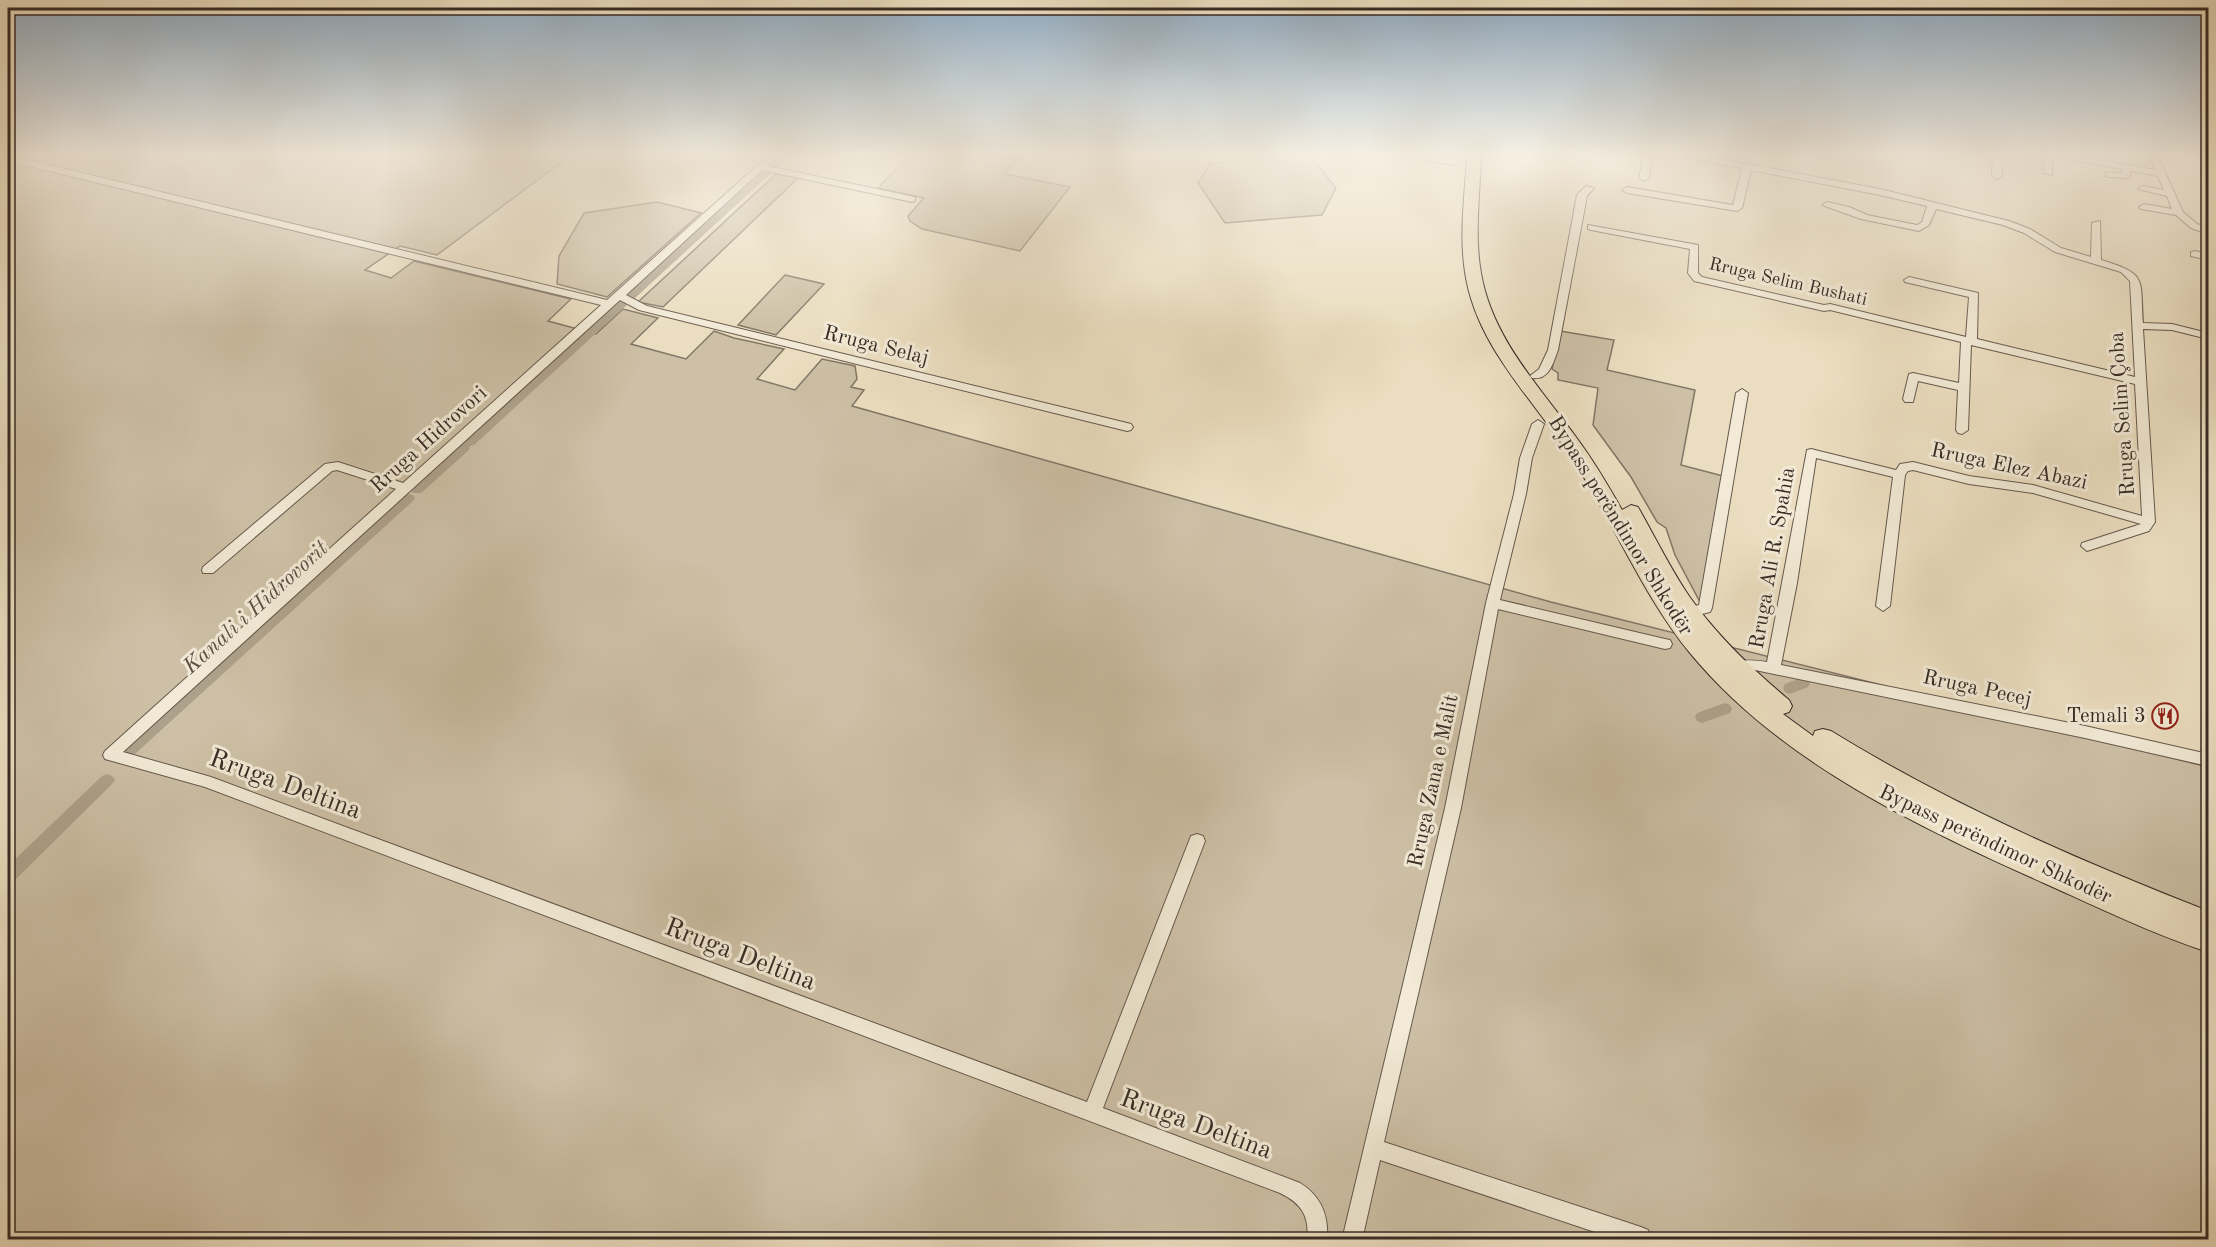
<svg xmlns="http://www.w3.org/2000/svg" width="2216" height="1247" viewBox="0 0 2216 1247" font-family="'Old Standard TT',serif">
<style>
.green{fill:#cdc0a6;stroke:#827666;stroke-width:1.5}
.lines{fill:none;stroke-linecap:round;stroke-linejoin:round}
.canal{fill:#aea18b;fill-rule:evenodd}
.minor-casing{stroke:#65584c;stroke-width:2}
.trunk-casing{stroke:#382b25;stroke-width:2}
.minor{fill:#f2ead6;fill-rule:evenodd}
.trunk{fill:#ebdec0;fill-rule:evenodd}
.labels{text-anchor:middle;dominant-baseline:central;stroke-width:6;stroke-linejoin:round;paint-order:stroke}
.far-street-label{font-size:18px;fill:#382b25;stroke:#f2ead6}
.street-label{font-size:21px;fill:#382b25;stroke:#f2ead6}
.poi-label{font-size:21px;fill:#382b25;stroke:#f2ead6;text-anchor:end}
.water-label{font-size:22px;font-style:italic;fill:#5b4e44;stroke:#f2ead6}
.near-street-label{font-size:26px;fill:#382b25;stroke:#f2ead6}
</style>
<rect width="100%" height="100%" fill="#ebdec0"/>
<filter id="stains"><feTurbulence type="fractalNoise" baseFrequency=".00333" numOctaves="4"/><feColorMatrix values="0 0 0 0 .2 0 0 0 0 .09 0 0 0 0 .02 0 0 0 .5 -.17"/></filter>
<radialGradient id="worn" r=".72"><stop offset=".6" stop-color="#630" stop-opacity="0"/><stop offset="1" stop-color="#630" stop-opacity=".3"/></radialGradient>
<!-- green -->
<g class="green">
<path d="M8 155H571L437 255 400 246 365 270 391 278 414 261 571 299 548 321 596 334 623 309 658 318 631 344 686 359 714 331 734 338 784 349 757 379 795 390 822 359 855 366 857 379 851 387 864 390 852 406 1551 602 2208 767V1239H8Z"/>
<path d="M910 155H1022L1005 174 1070 187 1020 251 922 229 910 221 908 216 924 198 878 188Z"/>
<path d="M1288 155H1310L1336 188 1322 215 1225 223 1198 183 1210 164Z"/>
<path d="M776 174 798 178 663 307 638 302Z"/>
<path d="M657 202 701 213 607 297 557 284 559 256 584 213Z"/>
<path d="M785 275 824 284 776 335 738 325Z"/>
<path d="M1560 331 1614 340 1607 370 1695 390 1681 465 1727 477 1700 602 1675 555 1666 528 1657 522 1631 477 1593 425 1598 388 1558 380V373L1552 369Z"/>
</g>
<g class="lines">
<!-- canal -->
<g class="canal">
<path d="M780 155H789L775 170H769V166Z"/>
<path d="M763 171 771 173 635 298H627V294Z"/>
<path d="M625 298 629 299V303L474 445 470 446 469 450 421 493H413L411 490 413 487 461 444 465 443 466 439 621 299Z"/>
<path d="M409 494 413 495 415 498 413 501 136 753 131 755 126 753 124 749 126 745 405 495Z"/>
<path d="M1803 677 1808 679 1810 683 1808 687 1790 694 1785 692 1783 688 1785 684Z"/>
<path d="M1725 703 1730 705 1732 709 1730 713 1702 723 1697 721 1695 717 1697 713Z"/>
<path d="M107 774 112 776 115 780 112 784 14 881 8 883V866L102 776Z"/>
</g>
<!-- minor casing -->
<g class="minor-casing">
<g id="minor">
<path d="M8 155 607 300 769 155H778L767 166 915 197V201L912 202 762 170 626 295 647 306 1127 423 1131 424 1133 427 1131 430 1127 431 639 310 620 300 123 752 211 777 1087 1102 1189 841 1191 836 1197 834 1203 836 1205 841 1103 1108 1300 1183C1321 1196 1329 1215 1327 1240H1307C1310 1216 1301 1203 1280 1193L205 787 105 759 103 755 105 751 396 489 337 470 332 471 213 573H203L202 570 203 567 325 464 338 462 403 483 601 305 8 161Z"/>
<path d="M1406 155C1421 155 1446 153 1459 162L1454 165 1410 158Z"/>
<path d="M1644 155H1652L1649 178 1644 181 1639 178Z"/>
<path d="M1684 155H1700L1880 189 2009 221 2030 229 2061 248 2091 257 2092 223 2100 221 2101 260C2148 274 2140 278 2143 323L2172 324 2208 333V339L2172 330 2143 329 2155 522 2149 531 2087 551 2081 546 2082 543 2141 524 2033 493 1969 484 1913 470 1908 471 1905 475 1890 606 1883 611 1876 606 1893 477 1816 458 1797 583 1781 665 2085 726 2208 754V766L2085 738 1755 670 1732 671 1730 667 1732 663C1744 659 1755 660 1767 662L1807 450 1811 449 1896 470 1900 464 1913 462 1969 476 2033 485 2142 516 2135 384 1971 345 1968 430 1962 434 1958 433 1956 430 1958 390 1918 381 1913 402H1905L1903 399 1909 374 1913 373 1959 383 1961 342 1830 310 1824 311 1694 281 1688 273 1690 249 1591 230 1588 229V225L1698 245V273L1702 277 1824 305 1830 304 1966 337 1969 297 1905 282 1904 280 1909 277 1978 293 1977 339 2135 377 2130 281 2121 272 2055 252 2024 233 2003 225 1936 209 1929 225 1919 231 1861 219 1822 205 1827 202 1849 207 1867 215 1917 225 1922 222 1927 206 1880 195 1751 170 1742 208 1737 211 1627 193 1622 190 1627 187 1733 205 1742 168 1688 158Z"/>
<path d="M1993 155H2001L2002 176 1997 179 1992 176Z"/>
<path d="M2044 155H2052V175L2044 173Z"/>
<path d="M2059 155H2075L2155 170 2149 155H2157L2183 212 2197 224 2208 228V234L2191 228 2176 215 2141 209 2139 207 2144 204 2172 209 2167 196 2138 189 2143 186 2164 190 2158 176 2131 171 2129 178 2109 177 2106 176V172L2122 173V169L2063 158Z"/>
<path d="M1586 186 1594 188 1587 196 1558 350C1553 363 1549 381 1532 378L1530 376 1539 369 1548 350 1577 195Z"/>
<path d="M2195 251 2208 254V260L2191 256V252Z"/>
<path d="M1742 389 1748 393 1712 608 1710 612 1690 617 1683 612 1685 608 1699 605 1736 393Z"/>
<path d="M1538 420 1544 424 1532 458 1526 494 1500 600 1665 639 1670 640 1672 644 1670 648 1665 649 1498 609 1461 808 1384 1142 1641 1227 1648 1230 1651 1237 1650 1240H1619L1380 1160 1362 1240H1342L1445 808 1486 603 1514 494 1520 458 1532 424Z"/>
</g>
</g>
<!-- trunk casing -->
<g class="trunk-casing">
<path id="trunk" d="M1467 155H1481C1480 194 1474 234 1481 273 1492 338 1539 386 1576 437 1593 460 1608 485 1622 510L1631 505 1638 507C1655 537 1670 568 1689 596 1717 636 1752 669 1789 700L1792 706 1789 712 1783 714 1813 736 1815 731 1823 729 1831 731C1951 805 2078 860 2208 911V952C2153 934 2099 908 2046 884 1919 827 1781 763 1690 653 1644 597 1617 529 1578 468 1539 404 1476 349 1465 272 1459 233 1465 194 1467 155Z"/>
</g>
<!-- minor -->
<use href="#minor" class="minor"/>
<!-- trunk -->
<use href="#trunk" class="trunk"/>
</g>
<!-- sky -->
<linearGradient id="sky" x2="0" y2="1"><stop stop-color="#91acc3"/><stop offset="0.47" stop-color="#f6f0e3"/><stop offset="1" stop-color="#f6f0e3" stop-opacity="0"/></linearGradient>
<rect width="2216" height="329" fill="url(#sky)"/>
<!-- icons -->
<defs>
<g id="restaurant-ring" transform="scale(1.35)"><circle r="9.5" fill="#f2ead6" stroke="#8f2418" stroke-width="1.5"/><path d="M-5-6h1v4h1v-4h1v4h1v-4h1v5L-1.5 .5V6h-2V.5L-5-1ZM5-6V6H3V1.5H1.5Q1.5-4 5-6Z" fill="#8f2418"/></g>
</defs>
<g fill-rule="evenodd">
<use href="#restaurant-ring" x="2165" y="716"/>
</g>
<g class="labels">
<!-- far-street labels -->
<g class="far-street-label">
<text transform="translate(1788 282) rotate(13)">Rruga Selim Bushati</text>
</g>
<!-- street labels -->
<g class="street-label">
<text transform="translate(876 346) rotate(14)">Rruga Selaj</text>
<text transform="translate(2123 414) rotate(-94)">Rruga Selim Çoba</text>
<text transform="translate(429 440) rotate(-42)">Rruga Hidrovori</text>
<text transform="translate(2009 467) rotate(12)">Rruga Elez Abazi</text>
<text transform="translate(1620 526) rotate(58)">Bypass perëndimor Shkodër</text>
<text transform="translate(1773 558) rotate(-80)">Rruga Ali R. Spahia</text>
<text transform="translate(1977 689) rotate(12)">Rruga Pecej</text>
<text transform="translate(1434 781) rotate(-78)">Rruga Zana e Malit</text>
<text transform="translate(1995 845) rotate(25)">Bypass perëndimor Shkodër</text>
</g>
<!-- poi labels -->
<g class="poi-label">
<text x="2146" y="716">Temali 3</text>
</g>
<!-- water labels -->
<g class="water-label">
<text transform="translate(256 608) rotate(-42)">Kanali i Hidrovorit</text>
</g>
<!-- near-street labels -->
<g class="near-street-label">
<text transform="translate(285 785) rotate(20)">Rruga Deltina</text>
<text transform="translate(740 955) rotate(21)">Rruga Deltina</text>
<text transform="translate(1196 1125) rotate(20)">Rruga Deltina</text>
</g>
</g>
<!-- margin -->
<rect width="2216" height="1247" fill="none" stroke="#ebdec0" stroke-width="30"/>
<rect x="9" y="9" width="2198" height="1229" fill="none" stroke="#382b25" stroke-width="3"/>
<rect x="15" y="15" width="2186" height="1217" fill="none" stroke="#382b25" stroke-width="1.5"/>
<rect width="100%" height="100%" filter="url(#stains)"/>
<rect width="100%" height="100%" fill="url(#worn)"/>
</svg>
